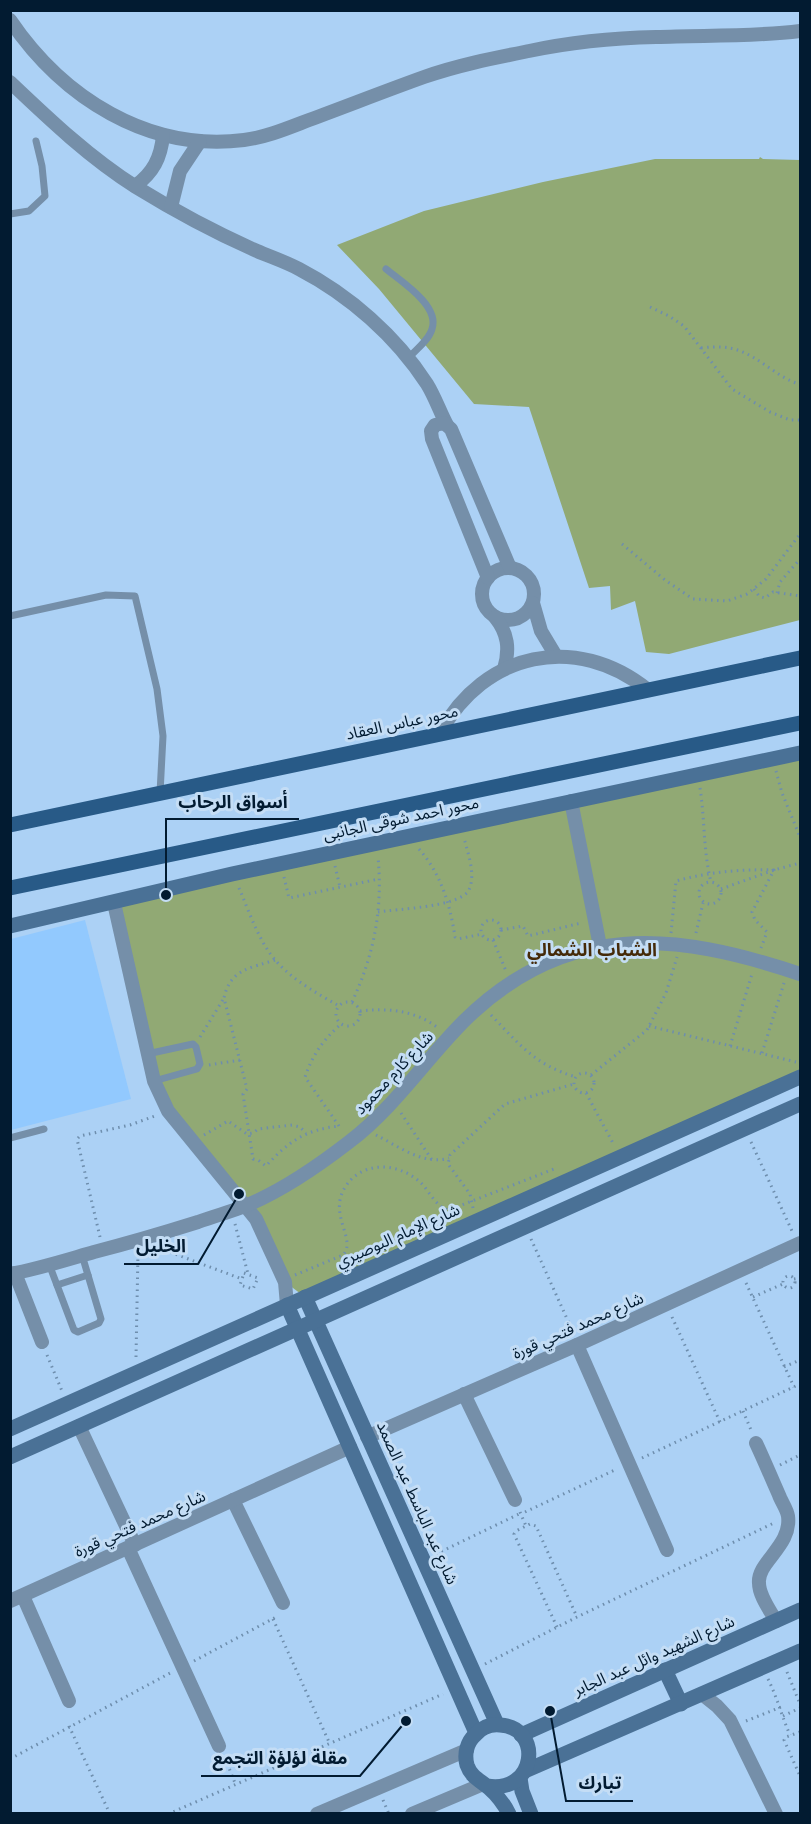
<svg xmlns="http://www.w3.org/2000/svg" width="811" height="1824" viewBox="0 0 811 1824" font-family="'Nunito Sans','Noto Sans Arabic',sans-serif">
<style>
.built{fill:#92c9fe}
.green{fill:#91a974}
.lines{fill:none;stroke-linecap:round;stroke-linejoin:round}
.path{stroke:#6e8ead;stroke-width:3;stroke-dasharray:1.5 4.5;stroke-linecap:butt}
.lane{stroke:#758fa9;stroke-width:7}
.street{stroke:#758fa9;stroke-width:14}
.secondary{stroke:#4a7196;stroke-width:15}
.primary{stroke:#285a87;stroke-width:15}
.labels{text-anchor:middle;dominant-baseline:central;stroke-width:6;stroke-linejoin:round;paint-order:stroke}
.street-label{font-size:16px;fill:#021b31;stroke:#c4ddf5}
.neighbourhood-label{font-size:18px;font-weight:bold;fill:#452a09;stroke:#c4ddf5}
.leader{fill:none;stroke:#021b31;stroke-width:2}
.callout-dot{fill:#021b31;stroke:#c4ddf5;stroke-width:2}
.callout-label{font-size:18px;text-anchor:middle;font-weight:bold;fill:#021b31;stroke:#c4ddf5;stroke-width:6;stroke-linejoin:round;paint-order:stroke}
</style>
<rect width="100%" height="100%" fill="#acd1f5"/>
<!-- built -->
<path class="built" d="M85 920 131 1099 11 1130V939Z"/>
<!-- green -->
<g class="green">
<path d="M760 157 763 159 800 160V620L669 654 646 652 635 601 611 610 610 586 589 588 529 407 474 404 379 289 337 245 424 211 543 182 655 159H759Z"/>
<path d="M800 753V1077L305 1297 285 1282 260 1226 168 1111 114 903Z"/>
</g>
<g class="lines">
<!-- path -->
<g class="path">
<path d="M650 307 669 316 684 326 732 389 770 412 790 420H800"/>
<path d="M701 348C733 344 745 351 771 369 780 375 790 382 800 384"/>
<path d="M622 544 665 580 693 599 727 601 747 594 766 579 800 534"/>
<path d="M754 589 759 596 765 598 773 592 800 596"/>
<path d="M777 593 780 582 800 559"/>
<path d="M776 771 782 793 800 837"/>
<path d="M700 788C705 820 703 850 711 882"/>
<path d="M419 849C441 874 450 904 455 937L458 939 482 934"/>
<path d="M335 866 340 887"/>
<path d="M284 877 289 898 379 879"/>
<circle cx="710" cy="893" r="11"/>
<path d="M239 888C248 909 256 933 269 952 285 976 315 992 339 1006"/>
<path d="M721 889 774 870 800 863"/>
<path d="M378 912C397 909 460 907 469 890 476 874 468 854 464 838"/>
<circle cx="491" cy="930" r="10"/>
<path d="M501 930 523 926 528 936 581 923"/>
<path d="M671 933 676 881C709 872 740 869 774 870L752 912 755 920 767 932 761 948"/>
<path d="M696 933 703 903"/>
<path d="M493 940 506 971"/>
<path d="M275 960C251 968 230 969 224 998L247 1089 243 1094 253 1159 258 1160 266 1166C289 1141 305 1130 339 1126"/>
<circle cx="348" cy="1014" r="12"/>
<path d="M352 1002C374 955 383 909 378 857"/>
<path d="M360 1011C388 1008 415 1010 438 1028"/>
<path d="M491 1015C520 1045 535 1065 576 1077"/>
<path d="M649 1026 796 1062"/>
<path d="M200 1037 224 998"/>
<path d="M730 1046 752 974"/>
<path d="M762 1053 784 983"/>
<path d="M209 1065 240 1060"/>
<circle cx="584" cy="1083" r="10"/>
<path d="M591 1075 647 1030 666 993 677 957"/>
<path d="M586 1093 614 1145"/>
<path d="M401 1113 432 1160"/>
<path d="M339 1126 305 1077C313 1054 323 1040 341 1024"/>
<path d="M204 1135 228 1121 247 1134 253 1133 258 1129 292 1125 300 1127 306 1133"/>
<path d="M376 1135C398 1146 424 1166 449 1158"/>
<path d="M751 1142 792 1231"/>
<path d="M473 1208 470 1194 448 1164 450 1155 505 1104 574 1084"/>
<path d="M235 1224 248 1274"/>
<path d="M100 1237 77 1139 80 1136 130 1125 155 1116"/>
<path d="M531 1239 573 1332"/>
<path d="M159 1248 242 1279"/>
<path d="M244 1273 258 1278 253 1289 240 1285Z"/>
<path d="M295 1275 343 1255C357 1240 329 1216 344 1189 360 1161 396 1161 420 1182 429 1190 436 1208 449 1210L554 1169"/>
<circle cx="789" cy="1282" r="6"/>
<path d="M794 1279 800 1278"/>
<path d="M746 1283 794 1387"/>
<path d="M753 1297 783 1284"/>
<path d="M672 1317 720 1422"/>
<path d="M47 1355 62 1391"/>
<path d="M136 1357 138 1252"/>
<path d="M784 1367 800 1360"/>
<path d="M743 1411 751 1430"/>
<path d="M642 1458 800 1384"/>
<path d="M780 1465 800 1455"/>
<path d="M520 1512 526 1526"/>
<path d="M525 1512 617 1469"/>
<path d="M436 1554 519 1514"/>
<path d="M273 1619 329 1742"/>
<path d="M557 1627 514 1534 516 1531 530 1524 536 1526 577 1617"/>
<path d="M194 1661 278 1616"/>
<path d="M485 1664 577 1617 776 1522"/>
<path d="M787 1672 800 1704"/>
<path d="M768 1679C777 1697 782 1717 790 1735"/>
<path d="M783 1716 800 1708"/>
<path d="M746 1721 781 1707"/>
<path d="M69 1726 110 1814"/>
<path d="M800 1732 786 1737 784 1740 800 1776"/>
<path d="M225 1758 235 1783"/>
<path d="M10 1759 172 1672"/>
<path d="M383 1800 389 1814"/>
<path d="M168 1814 443 1694"/>
</g>
<!-- lane -->
<g class="lane">
<path d="M10 214 29 211 45 196 42 166 36 141"/>
<path d="M386 269C402 282 440 306 432 329 429 340 416 350 408 358"/>
<path d="M10 616 106 595 135 596 157 689 163 736 160 793"/>
<path d="M147 1054 193 1044 196 1047 200 1064 197 1069 154 1081"/>
<path d="M10 1138 44 1129"/>
<path d="M49 1264 74 1330 78 1332 99 1323 101 1319 82 1255"/>
<path d="M57 1285 88 1275"/>
</g>
<!-- street -->
<g class="street">
<path d="M10 20C63 98 148 152 244 140 267 137 288 128 309 120 347 106 385 91 424 77 458 65 494 58 529 51 571 42 613 38 656 37 704 35 752 37 800 31"/>
<path d="M10 82C50 120 90 158 136 187 175 211 216 233 257 251 271 257 286 262 299 269 349 295 396 336 427 384 435 397 440 412 447 425"/>
<path d="M135 186C153 173 161 158 163 135"/>
<path d="M171 207 180 171 200 141"/>
<circle cx="508" cy="594" r="26"/>
<path d="M488 578 432 439 431 431 435 425 444 423 451 429 510 568"/>
<path d="M533 603 541 631 556 656"/>
<path d="M495 617C508 633 510 649 504 669"/>
<path d="M440 733C484 652 576 632 648 690"/>
<path d="M571 801 600 946"/>
<path d="M114 903 154 1081 168 1111 256 1219 285 1282 287 1305"/>
<path d="M15 1273 42 1342"/>
<path d="M10 1274C38 1269 66 1260 94 1252 129 1243 163 1233 198 1222 214 1216 230 1212 245 1206 282 1191 318 1166 349 1142 394 1108 425 1060 464 1021 566 920 675 932 800 974"/>
<path d="M577 1345 667 1550"/>
<path d="M464 1394 515 1500"/>
<path d="M79 1426 135 1545"/>
<path d="M367 1437 577 1345 800 1243"/>
<path d="M756 1443C764 1460 771 1477 779 1495 781 1501 787 1509 788 1516 792 1546 757 1562 759 1583 759 1596 770 1610 776 1621"/>
<path d="M233 1500 283 1603"/>
<path d="M128 1548 219 1746"/>
<path d="M23 1596 69 1701"/>
<path d="M10 1601 350 1447"/>
<path d="M702 1694 717 1706 730 1720 776 1814"/>
<path d="M317 1814 467 1750"/>
<path d="M412 1814 483 1784"/>
</g>
<!-- secondary -->
<g class="secondary">
<path d="M10 926 232 874 800 753"/>
<path d="M305 1297 497 1724"/>
<path d="M287 1305 476 1733"/>
<path d="M10 1429 800 1077"/>
<path d="M10 1457 800 1104"/>
<path d="M665 1670 681 1704"/>
<path d="M521 1735 800 1610"/>
<path d="M525 1771 800 1651"/>
<path d="M520 1778 522 1791 531 1814"/>
<path d="M487 1786C537 1794 543 1727 500 1725 490 1724 481 1728 475 1735 467 1742 464 1754 467 1765 471 1777 480 1780 489 1788 497 1795 504 1804 509 1814"/>
</g>
<!-- primary -->
<g class="primary">
<path d="M10 825 800 658"/>
<path d="M10 888 800 723"/>
</g>
</g>
<g class="labels">
<!-- street labels -->
<g class="street-label">
<text transform="translate(402 723) rotate(-12)">محور عباس العقاد</text>
<text transform="translate(401 819) rotate(-12)">محور احمد شوقى الجانبى</text>
<text transform="translate(394 1073) rotate(-47)">شارع كارم محمود</text>
<text transform="translate(398 1236) rotate(-24)">شارع الإمام البوصيري</text>
<text transform="translate(578 1326) rotate(-24)">شارع محمد فتحي قورة</text>
<text transform="translate(417 1503) rotate(66)">شارع عبد الباسط عبد الصمد</text>
<text transform="translate(140 1524) rotate(-24)">شارع محمد فتحي قورة</text>
<text transform="translate(654 1656) rotate(-24)">شارع الشهيد وائل عبد الجابر</text>
</g>
<!-- neighbourhood labels -->
<g class="neighbourhood-label">
<text x="592" y="950">الشباب الشمالي</text>
</g>
</g>
<!-- callouts -->
<path class="leader" d="M166 895L166 819H299M239 1194L198 1264H124M406 1721L360 1776H201M550 1711L566 1801H633"/>
<g class="callout-dot">
<circle cx="166" cy="895" r="6"/>
<circle cx="239" cy="1194" r="6"/>
<circle cx="406" cy="1721" r="6"/>
<circle cx="550" cy="1711" r="6"/>
</g>
<g class="callout-label">
<text x="233" y="808">أسواق الرحاب</text>
<text x="161" y="1252">الخليل</text>
<text x="280" y="1764">مقلة لؤلؤة التجمع</text>
<text x="600" y="1789">تبارك</text>
</g>
<!-- border -->
<rect width="811" height="1824" fill="none" stroke="#021b31" stroke-width="24"/>
</svg>
